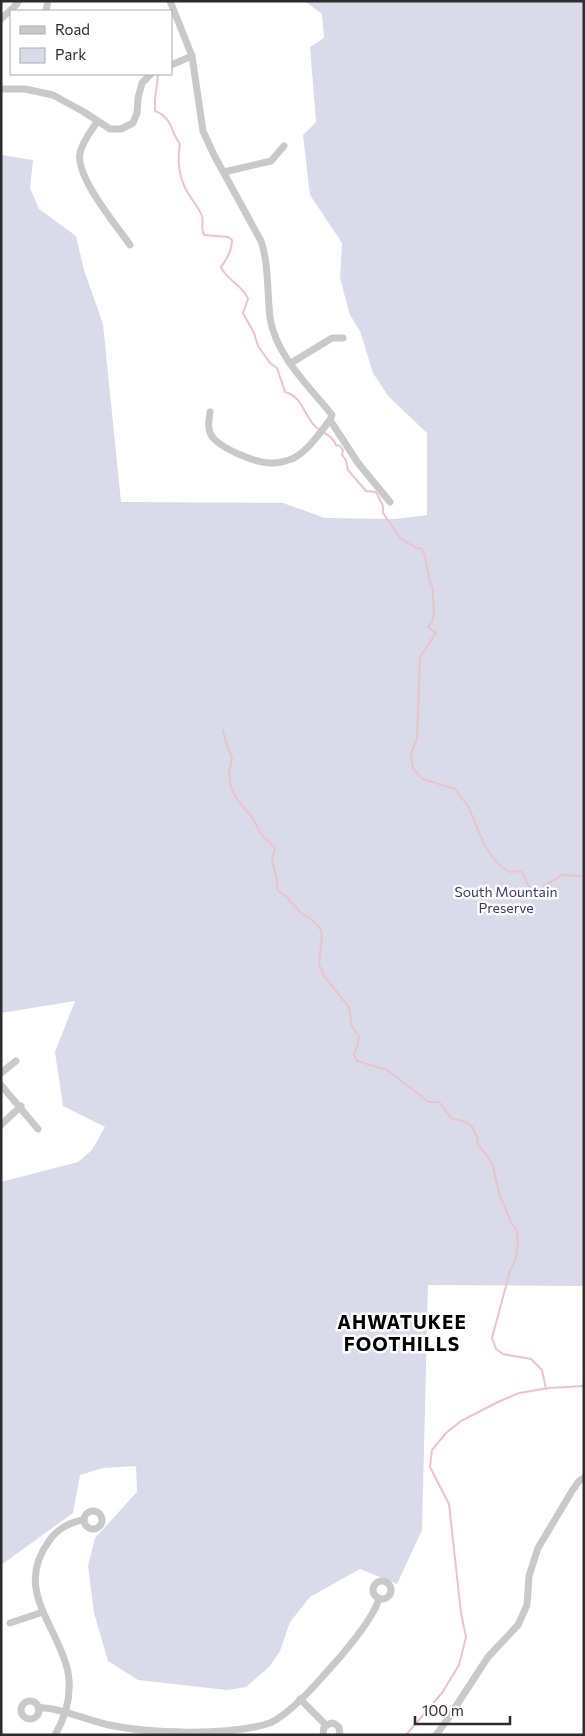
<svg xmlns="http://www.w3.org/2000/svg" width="585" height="1736" viewBox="0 0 585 1736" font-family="Commissioner,sans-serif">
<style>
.green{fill:#d9daea}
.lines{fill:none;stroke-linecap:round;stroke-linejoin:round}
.stream{stroke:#ebc4c9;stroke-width:2}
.street{stroke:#c9c9c9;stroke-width:7}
.labels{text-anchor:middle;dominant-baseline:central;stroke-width:5;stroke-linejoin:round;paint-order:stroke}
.park-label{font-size:14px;fill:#3b3968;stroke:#fff}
.district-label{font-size:19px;font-weight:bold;letter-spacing:1px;fill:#000;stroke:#fff}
</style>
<rect width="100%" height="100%" fill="#fff"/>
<!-- green -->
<path class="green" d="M305 1H584V1286L428 1285 422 1530 397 1584 360 1569 310 1597 290 1622 280 1651 270 1666 246 1687 227 1690 138 1680 108 1661 94 1613 88 1566 95 1538 137 1492 136 1466 103 1468 80 1475 73 1513 1 1565V1182L78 1162 92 1150 105 1127 63 1106 55 1052 75 1001 1 1013V155L33 160 30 188 39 209 76 236 84 270 103 324 121 502 283 503 325 518 395 519 427 515V433L389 397 373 373 360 331 350 315 340 278 342 243 310 195 303 135 316 122 310 47 324 38 322 14Z"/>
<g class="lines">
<!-- stream -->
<g class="stream">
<path d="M158 75 155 99V111C173 118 170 131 180 144 177 160 179 179 188 193 192 200 199 208 202 216 204 224 200 227 204 235L228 237 232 240C232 251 227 259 221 267 226 280 243 285 248 299L243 313 254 333 258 346 270 363 277 368 285 392C301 396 303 412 313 424 320 433 331 433 336 445L340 446 343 450 342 455 346 460 348 470 366 491 376 492 383 506V513L400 538 416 548 422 549C429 561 425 576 433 588 431 602 439 614 428 627L436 633 420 657 417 739 411 753 413 769 423 779 455 789 468 806 484 844 495 861 503 868 510 872 521 871C527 879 526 889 537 891L561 875 584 876"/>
<path d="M223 730 227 746 232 758 229 772 231 787 236 798 252 817 261 834 275 848 272 860 277 881V890L286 896 301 913 311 919 320 928 322 936 319 964 324 976 349 1007 352 1027 359 1036 357 1047 354 1054 357 1061 387 1070 429 1102H439L452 1119 463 1121 471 1125 477 1137 478 1145 486 1154 493 1166 499 1193 511 1222 517 1231 518 1244 516 1258 510 1271 492 1338 496 1349 503 1354 531 1359 542 1370 546 1389"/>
<path d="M406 1735 442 1693 459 1665 466 1637 461 1613 449 1504 430 1467 432 1450 446 1433 461 1421 498 1402 519 1393 549 1388 584 1386"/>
</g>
<!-- street -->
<g class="street">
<path d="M170 1 192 56 203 131 214 155 261 241C269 265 267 292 270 318 276 356 309 386 332 415L330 420 358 463 390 502"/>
<path d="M46 11 48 1"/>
<path d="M1 19 17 4 18 1"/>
<path d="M171 65 192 56"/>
<path d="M1 89H25L53 95 84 112 110 129H121L133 123 137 113 138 98 142 83 151 74"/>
<path d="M97 122C91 131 82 142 80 153 75 176 116 225 130 245"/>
<path d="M224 172 271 161 284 146"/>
<path d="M291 363 332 338H343"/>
<path d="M210 412C209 420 207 427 211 435 219 448 257 464 273 463 279 463 286 461 292 459 308 451 319 434 330 420"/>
<path d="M1 1073 16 1061"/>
<path d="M1 1085 38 1129"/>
<path d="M1 1125 21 1106"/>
<circle cx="93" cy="1520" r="9"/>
<circle cx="382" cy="1590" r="9"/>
<path d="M10 1623 43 1612"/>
<path d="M300 1699 326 1725"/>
<circle cx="30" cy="1710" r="9"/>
<path d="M38 1708C54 1706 87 1720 105 1724 148 1734 230 1736 270 1723 289 1714 310 1691 324 1675 339 1659 374 1619 379 1598"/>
<path d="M55 1735C66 1716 72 1695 68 1672 58 1625 13 1590 49 1541 56 1530 71 1521 84 1520"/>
<path d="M323 1735 324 1727 331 1723 335 1724 339 1727 340 1735"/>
<path d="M436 1735 447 1720 488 1657 518 1625 527 1605 529 1576 538 1548 572 1491 579 1481 584 1478"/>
</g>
</g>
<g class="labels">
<!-- park labels -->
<g class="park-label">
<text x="506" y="891">South Mountain<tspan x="506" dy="16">Preserve</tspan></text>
</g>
<!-- district labels -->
<g class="district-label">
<text x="402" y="1321">AHWATUKEE<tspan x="402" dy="22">FOOTHILLS</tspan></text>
</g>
</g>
<!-- border -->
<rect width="585" height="1736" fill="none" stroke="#2c2c2c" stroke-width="5"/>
<!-- legend -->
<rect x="10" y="10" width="162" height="65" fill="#ffffff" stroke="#ababab"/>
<rect x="20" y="26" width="25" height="8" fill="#c9c9c9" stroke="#ababab"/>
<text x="55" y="35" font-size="15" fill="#2c2c2c">Road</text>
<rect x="20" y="48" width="25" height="15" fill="#d9daea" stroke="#ababab"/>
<text x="55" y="60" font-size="15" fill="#2c2c2c">Park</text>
<!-- scale -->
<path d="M415 1716v8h95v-8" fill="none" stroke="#2c2c2c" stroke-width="2.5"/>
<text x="422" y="1716" font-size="15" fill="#2c2c2c" stroke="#ffffff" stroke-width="4" paint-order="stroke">100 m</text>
</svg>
